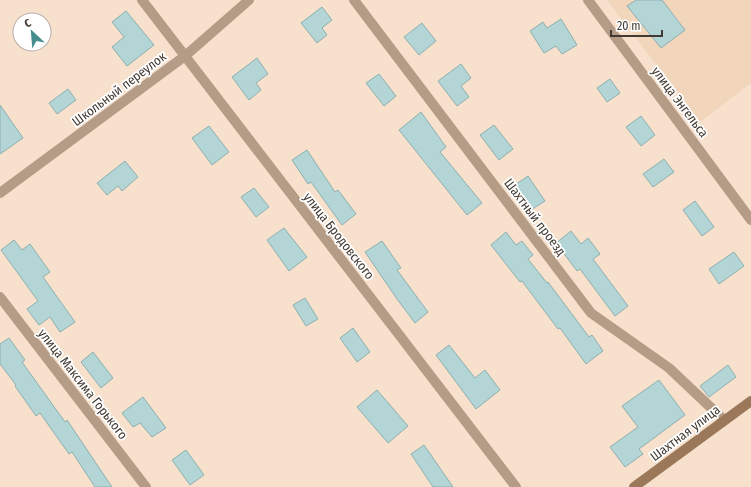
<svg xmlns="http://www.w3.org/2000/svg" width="751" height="487" viewBox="0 0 751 487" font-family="'Fira Sans Condensed',sans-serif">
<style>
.built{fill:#f1d6bc}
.building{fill:#b3d5d5;stroke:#8dafaf}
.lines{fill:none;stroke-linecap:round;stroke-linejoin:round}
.street{stroke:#b49c87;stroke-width:10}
.secondary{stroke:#9b7859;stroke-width:10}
.labels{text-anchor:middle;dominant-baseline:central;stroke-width:3.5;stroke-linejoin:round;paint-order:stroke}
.street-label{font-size:13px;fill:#423a32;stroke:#fff}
</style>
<rect width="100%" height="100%" fill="#f7e1cd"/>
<!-- built -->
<path class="built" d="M607 0H751V83L700 122Z"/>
<!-- building -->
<g class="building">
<path d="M636 0H662L685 30 661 48 627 6Z"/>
<path d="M322 7 332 20 322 28 327 35 317 43 301 23Z"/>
<path d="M126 11 154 45 127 66 112 47 124 37 112 22Z"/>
<path d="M561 19 577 45 562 54 556 46 544 53 530 31 543 22 547 28Z"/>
<path d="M422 23 436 41 419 55 404 37Z"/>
<path d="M257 58 268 74 256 83 261 90 249 100 232 77Z"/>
<path d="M461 64 471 78 461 86 469 97 457 106 438 81Z"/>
<path d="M379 74 396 96 384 106 366 83Z"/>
<path d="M610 79 620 93 607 102 597 88Z"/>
<path d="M68 89 76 100 57 114 49 103Z"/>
<path d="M0 105 23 138 0 154Z"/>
<path d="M421 112 446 147 440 152 482 203 467 215 399 130Z"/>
<path d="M641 116 655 135 641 146 626 127Z"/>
<path d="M494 125 513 149 499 160 480 135Z"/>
<path d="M209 126 229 152 212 165 192 138Z"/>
<path d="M307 150 335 192 338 190 356 214 342 225 311 182 308 184 292 160Z"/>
<path d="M664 159 674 172 653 187 643 174Z"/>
<path d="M125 161 138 177 122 191 118 186 107 195 97 183Z"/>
<path d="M528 176 545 201 531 210 515 185Z"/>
<path d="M254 188 269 207 256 217 241 197Z"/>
<path d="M695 201 714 227 702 236 683 210Z"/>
<path d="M284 228 307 257 289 271 267 240Z"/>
<path d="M571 231 581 244 588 238 600 254 593 259 628 306 615 316 580 269 577 271 556 243Z"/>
<path d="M506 232 516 245 522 241 533 255 528 259 547 283 548 282 589 337 592 335 603 351 586 364 560 328 558 329 522 281 520 282 491 245Z"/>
<path d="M14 240 22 250 30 244 50 272 43 277 75 322 60 332 50 317 39 325 27 309 38 301 1 250Z"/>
<path d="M382 241 401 268 397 270 428 312 415 323 397 299 365 252Z"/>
<path d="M734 252 744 266 719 284 709 269Z"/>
<path d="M305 298 318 319 306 326 293 305Z"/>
<path d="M353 328 370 352 357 362 340 338Z"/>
<path d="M9 338 25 360 22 362 65 422 67 420 112 487H95L72 452 69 454 40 413 36 416 15 386 16 385 0 364V344Z"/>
<path d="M449 345 475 378 485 370 500 390 476 409 436 355Z"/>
<path d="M93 352 113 378 101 388 81 362Z"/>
<path d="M728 365 736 377 709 397 700 386Z"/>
<path d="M659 380 685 415 639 449 643 454 625 467 610 447 638 427 622 406Z"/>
<path d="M377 390 408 426 388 443 357 407Z"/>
<path d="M143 397 166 428 152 437 140 423 133 427 122 413Z"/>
<path d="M424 445 453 487H433L411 454Z"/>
<path d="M186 450 204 475 190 485 172 460Z"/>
</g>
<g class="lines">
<!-- street -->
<g class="street">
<path d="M142 0 516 487"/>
<path d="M354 0 591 313 669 368 724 420"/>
<path d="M588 0 751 220"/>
<path d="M0 193 185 56 249 0"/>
<path d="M0 297 146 487"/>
</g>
<!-- secondary -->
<path class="secondary" d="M634 487 751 401"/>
</g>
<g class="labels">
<!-- street labels -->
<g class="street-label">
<text transform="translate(119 89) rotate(-37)">Школьный переулок</text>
<text transform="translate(680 102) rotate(53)">улица Энгельса</text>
<text transform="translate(535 217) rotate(53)">Шахтный проезд</text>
<text transform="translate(339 236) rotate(52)">улица Бродовского</text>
<text transform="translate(83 384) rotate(52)">улица Максима Горького</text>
<text transform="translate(685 433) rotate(-37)">Шахтная улица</text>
</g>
</g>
<!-- north arrow -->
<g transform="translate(32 32) rotate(334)"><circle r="19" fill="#ffffff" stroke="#b3b0ad"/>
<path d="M0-3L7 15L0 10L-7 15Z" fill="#458d8e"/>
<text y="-6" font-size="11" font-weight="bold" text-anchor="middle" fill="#423a32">С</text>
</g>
<!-- scale -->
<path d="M611 30v6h51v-6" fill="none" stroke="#423a32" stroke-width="2"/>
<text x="617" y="30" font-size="12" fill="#423a32" stroke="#ffffff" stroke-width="3" paint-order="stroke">20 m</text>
</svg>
